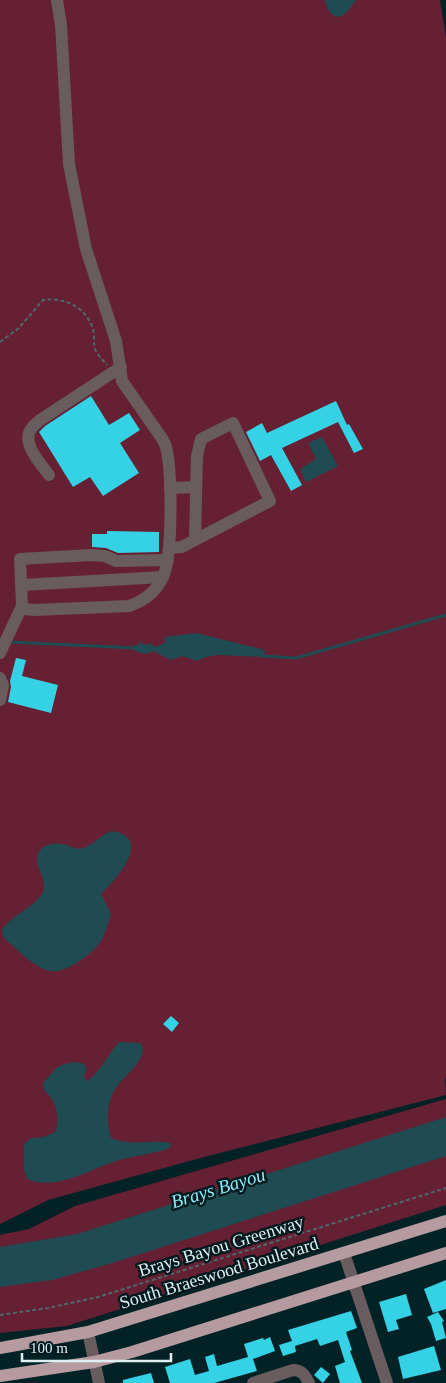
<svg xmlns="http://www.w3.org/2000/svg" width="446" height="1383" viewBox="0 0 446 1383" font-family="Georgia,serif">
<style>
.green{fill:#662033}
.water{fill:#1f4c52}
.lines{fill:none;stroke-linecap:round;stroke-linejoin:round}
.stream{stroke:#1f4c52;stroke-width:3}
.building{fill:#34d2e4}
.path{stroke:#4e686c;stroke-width:2;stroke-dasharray:4 2.5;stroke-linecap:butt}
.minor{stroke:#695c5e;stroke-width:12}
.major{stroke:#b59b9f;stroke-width:12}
.labels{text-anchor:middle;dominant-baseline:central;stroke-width:5;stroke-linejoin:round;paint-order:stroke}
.street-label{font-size:18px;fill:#def0f2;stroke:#00191d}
.water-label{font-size:19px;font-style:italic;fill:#8aecf9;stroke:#00191d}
</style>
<rect width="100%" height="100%" fill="#032226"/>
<!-- green -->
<g class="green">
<path d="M0 0H440L446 38V1077L445 1079 446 1095 204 1157 48 1200 0 1224Z"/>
<path d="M446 1099V1205L67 1326 0 1333V1235L29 1229 75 1206Z"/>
</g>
<!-- water -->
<g class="water">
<path d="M325 0H356C350 8 340 25 330 12 327 8 326 5 325 0Z"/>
<path d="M322 437 338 466 306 482 300 469 316 459 308 443Z"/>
<path d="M196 633 265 650 264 657 219 655 210 656 196 661 182 656 171 660 153 651C144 656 142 653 133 650L134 645H139L141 640 142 644 146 645 150 643 155 647 165 643V637Z"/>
<path d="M112 831C154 838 116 880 101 894L111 914C107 924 105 938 97 946 88 957 64 974 50 971 33 967 18 950 5 939L3 936 2 929C14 914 33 908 42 894 47 887 42 875 39 868 33 851 44 842 61 844 69 844 75 851 83 848 94 845 101 834 112 831Z"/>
<path d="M119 1042 140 1043 143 1047C143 1054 140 1059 136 1065 130 1073 121 1080 115 1089 106 1104 106 1122 111 1138 132 1147 150 1139 171 1143L170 1148C154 1154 137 1155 120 1160 91 1168 57 1192 27 1179L24 1170V1144L31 1138 44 1137 55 1132C61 1117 56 1101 44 1090L43 1083C48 1078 52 1072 57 1068 64 1062 94 1056 84 1076L86 1081C96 1078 110 1052 119 1042Z"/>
<path d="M446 1117V1156L109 1264 52 1280 0 1287V1247L77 1234Z"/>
</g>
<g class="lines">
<!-- stream -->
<g class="stream">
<path d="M10 642 136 648"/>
<path d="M262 656 296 658 446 615"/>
</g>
</g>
<!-- building -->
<g class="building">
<path d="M91 396 109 425 129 413 140 430 120 443 139 473 103 496 90 477 73 487 39 432 45 426Z"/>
<path d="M336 401 347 425 349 424 363 449 354 453 338 422 282 448 302 485 291 491 271 455 260 461 246 432 262 423 267 433Z"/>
<path d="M107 531 159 532V552L118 553 106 548 92 547V534H107Z"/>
<path d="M16 658 26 660 22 676 58 685 51 713 8 702 11 687 10 681Z"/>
<path d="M171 1016 179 1023 172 1032 163 1024Z"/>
<path d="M446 1280V1309L433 1313 424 1289Z"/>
<path d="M406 1294 412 1315 396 1320 399 1329 388 1332 379 1302Z"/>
<path d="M351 1311 357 1328 346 1332 352 1350 350 1351 362 1383H340L335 1366 345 1362 338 1340 320 1346 317 1339 295 1346 296 1352 283 1356 279 1345 292 1341 288 1330Z"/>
<path d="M438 1312 444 1321 442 1322 446 1338 436 1341 431 1324 427 1317Z"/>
<path d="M270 1337 275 1351 253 1359 257 1371 214 1383H170L165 1367 190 1359 195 1375 209 1371 205 1357 214 1354 217 1366 248 1357 244 1344 263 1338 264 1340Z"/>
<path d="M434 1346 441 1370 403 1379 398 1357Z"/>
<path d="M321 1367 330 1374 323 1383 314 1375Z"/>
<path d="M151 1373 154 1383H123V1380Z"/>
</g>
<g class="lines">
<!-- path -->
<g class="path">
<path d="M0 342 19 328 43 300C65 297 86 307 93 329 95 336 93 343 95 349 97 355 103 360 107 365"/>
<path d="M0 1315 48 1308 98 1297 446 1188"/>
</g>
<!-- minor -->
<g class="minor">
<path d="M57 0 61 25 69 164 86 249 116 341 122 381 161 437C163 440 165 443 166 447 172 471 173 555 163 577 156 592 144 601 129 606L34 610 25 609 22 606 20 559 91 555 105 556 116 561 168 560"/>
<path d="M233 423 270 501 195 540 197 456 201 439Z"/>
<path d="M49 475C41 464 21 443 31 429 33 426 37 423 40 420L121 367"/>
<path d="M170 488 196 487"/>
<path d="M169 548 182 547 195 540"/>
<path d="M22 585 163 577"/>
<path d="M0 653 22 606"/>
<path d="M0 678 3 685 0 700"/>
<path d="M344 1253 387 1383"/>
<path d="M88 1332 99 1383"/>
<path d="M253 1383 293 1370C302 1370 305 1375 309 1383"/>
</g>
<!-- major -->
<g class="major">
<path d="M0 1348 88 1332 446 1221"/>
<path d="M0 1376 94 1362 132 1352 446 1253"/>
</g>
</g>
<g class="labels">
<!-- street labels -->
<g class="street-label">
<text transform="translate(221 1246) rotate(-17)">Brays Bayou Greenway</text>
<text transform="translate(219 1273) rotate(-17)">South Braeswood Boulevard</text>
</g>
<!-- water labels -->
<g class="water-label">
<text transform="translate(218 1188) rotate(-17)">Brays Bayou</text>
</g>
</g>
<!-- scale -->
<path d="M22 1353v8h149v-8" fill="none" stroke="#def0f2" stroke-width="2.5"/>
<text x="30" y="1353" font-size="15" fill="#def0f2" stroke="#00191d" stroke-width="4" paint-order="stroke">100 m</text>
</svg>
